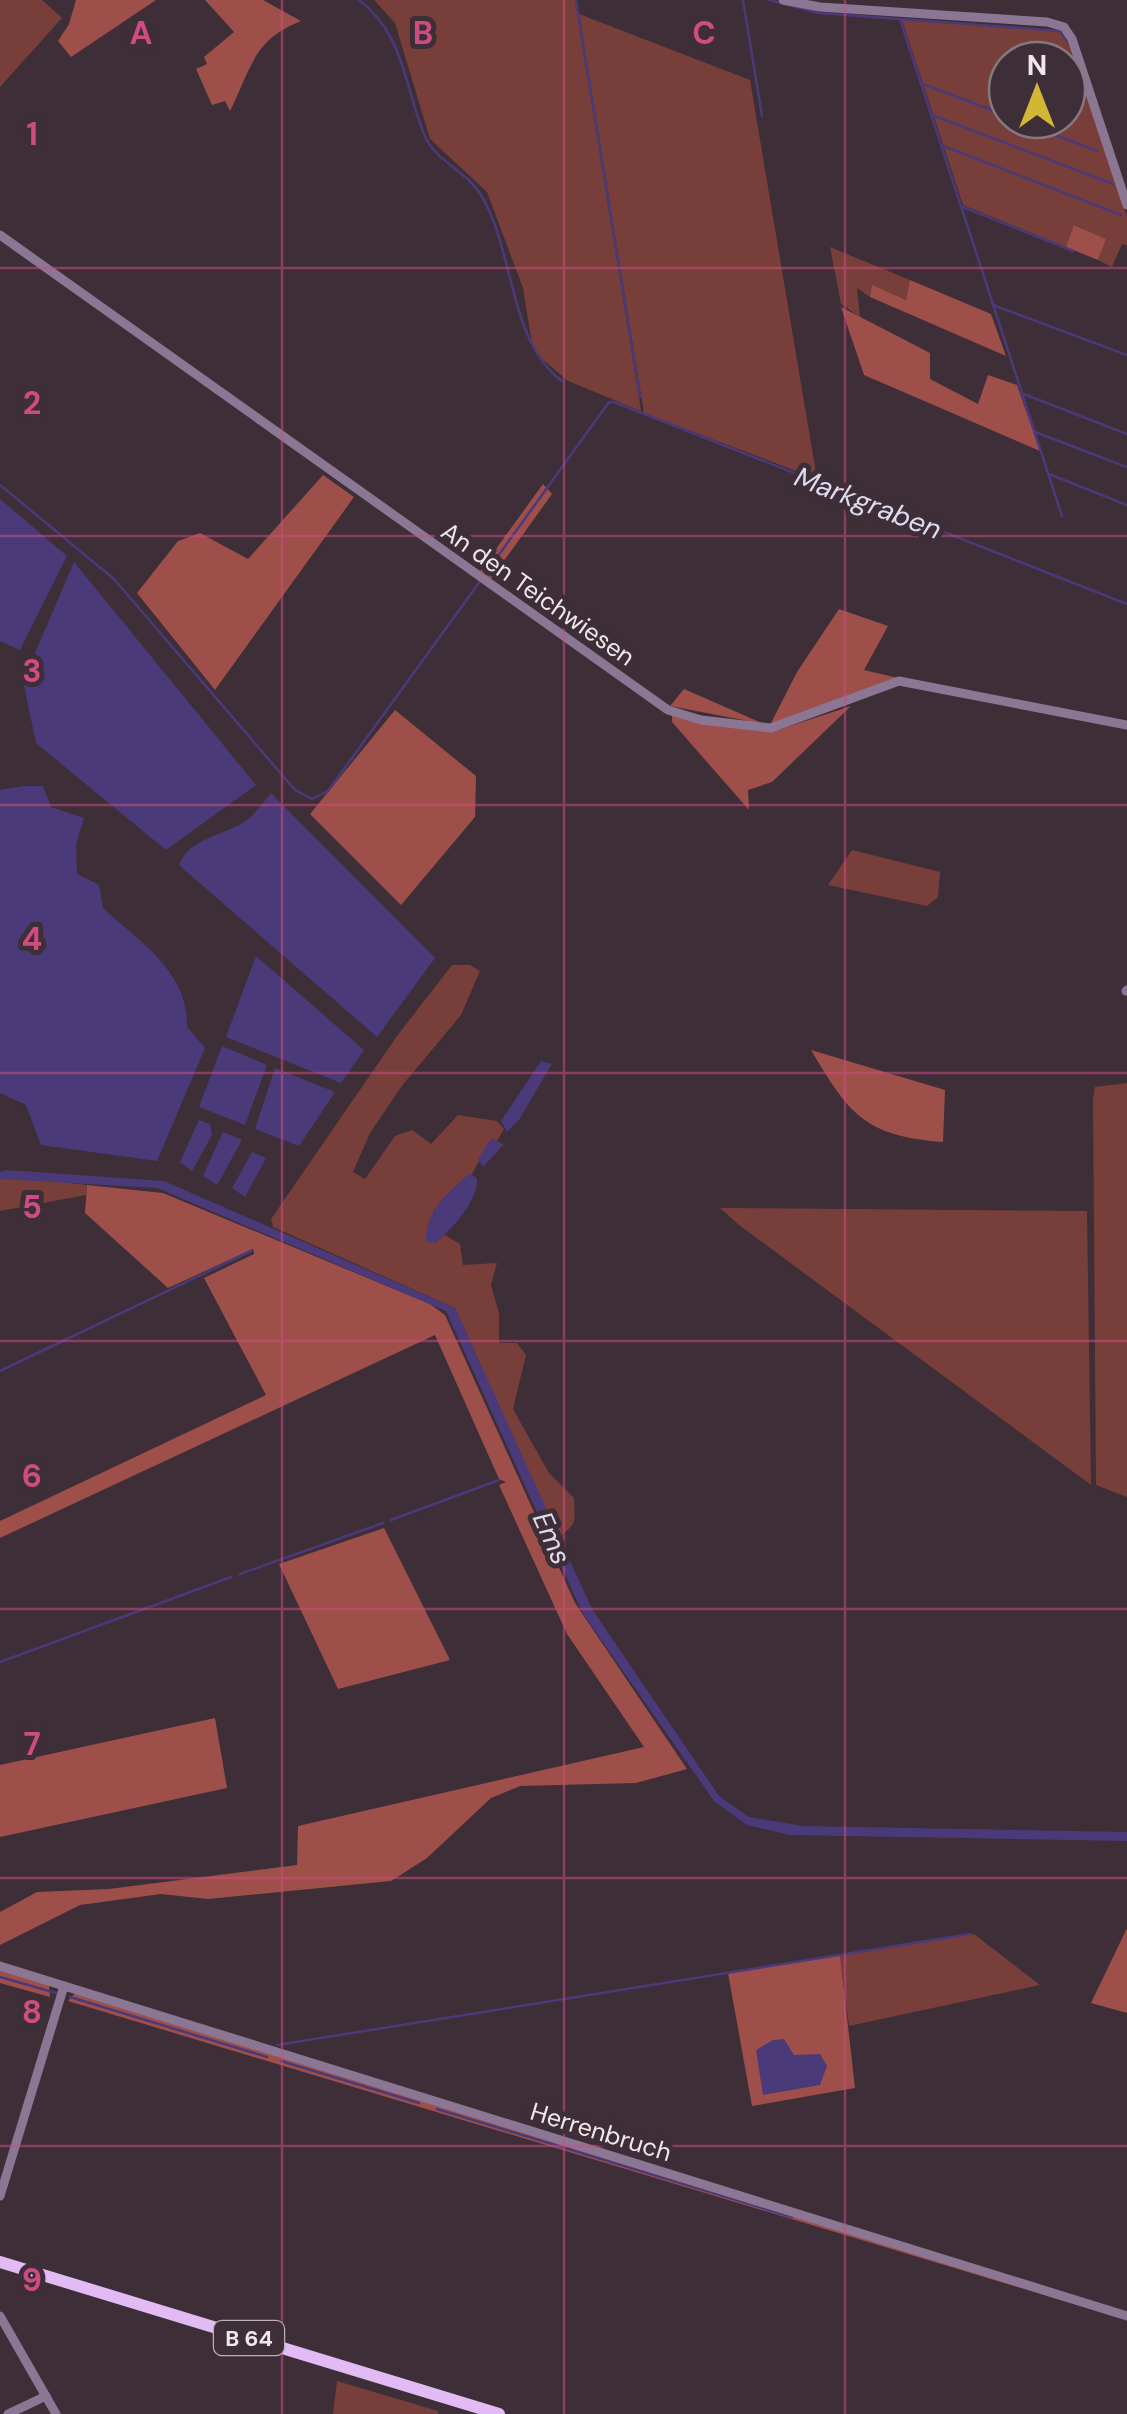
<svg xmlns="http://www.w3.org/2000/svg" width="1127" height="2414" viewBox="0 0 1127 2414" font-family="'DM Sans',sans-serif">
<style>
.green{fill:#783e39;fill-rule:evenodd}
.forest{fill:#9e4f4a}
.water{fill:#4a3a7a}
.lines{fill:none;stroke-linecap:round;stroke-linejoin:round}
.stream{stroke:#4a3a7a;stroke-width:2.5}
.minor{stroke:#8b7793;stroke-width:9}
.primary{stroke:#e2baf4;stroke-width:12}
.grid{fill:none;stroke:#ce4c80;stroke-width:2.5;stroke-opacity:0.55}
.labels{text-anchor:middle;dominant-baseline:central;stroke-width:10;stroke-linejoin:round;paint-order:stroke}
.shield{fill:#3d2e38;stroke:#bbb0b7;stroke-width:2.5}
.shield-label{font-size:22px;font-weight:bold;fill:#f1e7ed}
.street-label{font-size:25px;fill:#f1e7ed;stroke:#3d2e38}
.water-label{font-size:28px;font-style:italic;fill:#dedbef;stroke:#3d2e38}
.grid-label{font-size:32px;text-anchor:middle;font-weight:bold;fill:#ce4c80;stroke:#3d2e38;stroke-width:10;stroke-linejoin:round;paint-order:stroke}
</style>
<rect width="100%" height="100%" fill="#3d2e38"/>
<!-- green -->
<g class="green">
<path d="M0 0H42L62 18 0 87Z"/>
<path d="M374 0H575L641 411 568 381 541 358 532 344 523 288 487 192 430 139 395 23Z"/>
<path d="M579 14 750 80 817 479 644 413Z"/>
<path d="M902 20 1047 30 1061 32 1070 43 1127 216V245L1122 244 1112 267 1098 260 1105 239 1075 225 1066 247 963 205ZM1007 60H1067V120H1007Z"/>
<path d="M830 247 910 280 906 300 872 286 870 297 857 288 860 317 841 304Z"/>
<path d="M852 850 940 872 938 897 927 906 828 885Z"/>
<path d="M452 965H470L480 971 461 1015 401 1087 370 1133 353 1172 365 1179 395 1136 412 1130 431 1144 458 1115 497 1121 504 1129 497 1141 491 1139 472 1174 433 1211 435 1243 445 1235 460 1244 463 1265 497 1263 491 1285 499 1313V1343H517L526 1355 513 1409 549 1473 574 1498C575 1526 577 1522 558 1538L455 1308 273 1227 271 1219 397 1036Z"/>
<path d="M1127 1083V1497L1096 1485 1093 1098 1095 1087Z"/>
<path d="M16 1177 87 1185 86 1195 0 1211V1179Z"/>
<path d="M720 1208 1087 1211 1091 1485 739 1225Z"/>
<path d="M974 1934 1040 1985 849 2026 840 1955Z"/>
<path d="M337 2381 438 2411V2414H333Z"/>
</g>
<!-- forest -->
<g class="forest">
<path d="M76 0H156L71 57 58 41 69 24Z"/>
<path d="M205 0H263L301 21C253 40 252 67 230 111L225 101 212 105 196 69 207 64 204 57 234 32Z"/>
<path d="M1074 225 1106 239 1098 260 1066 247Z"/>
<path d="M910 280 991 314 1006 356 870 297 872 285 906 300Z"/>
<path d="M841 307 930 353V379L978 404 988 375 1017 385 1040 451 864 375Z"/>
<path d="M323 475 354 497 215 690 137 593 178 541 200 533 248 559Z"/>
<path d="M543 484 552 494 491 579 480 571Z"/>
<path d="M839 609 888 626 864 670 898 678 770 725 797 672Z"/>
<path d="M684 689 764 724 670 706Z"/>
<path d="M851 706 772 782 748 790 749 810 672 722V715L772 732Z"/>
<path d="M395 710 476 776 475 817 401 905 310 814Z"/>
<path d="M811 1050 945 1090 943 1142C864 1136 849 1114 811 1050Z"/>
<path d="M87 1185 163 1193 430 1304 445 1315 575 1603 687 1769 636 1783 520 1786 491 1798 427 1858 391 1881 208 1899 161 1894 80 1905 0 1945V1912L37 1892 109 1889 297 1865 298 1826 644 1747 567 1634 499 1485 506 1482 499 1479 435 1335 0 1538V1521L266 1395 204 1278 254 1254 253 1249 168 1288 85 1213Z"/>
<path d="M384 1528 450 1660 338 1689 279 1564Z"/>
<path d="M215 1718 227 1788 0 1837V1765Z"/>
<path d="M1127 1928V2013L1091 2003Z"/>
<path d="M840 1955 855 2088 752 2106 728 1973Z"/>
<path d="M0 1968 49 1985 50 1997 0 1983Z"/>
<path d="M77 1991 1127 2320 68 2001Z"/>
</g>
<!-- water -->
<g class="water">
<path d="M0 499 67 556 20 650 0 641Z"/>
<path d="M74 562 256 785 166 850 36 743 23 681Z"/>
<path d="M23 786H43L51 807 84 818 76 844 77 874 99 885 103 908C141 943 188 971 187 1027L205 1048 157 1161 41 1145 26 1105 0 1093V790Z"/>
<path d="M271 793 435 958 377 1037 179 865C189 838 223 836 244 822 255 814 263 803 271 793Z"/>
<path d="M256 956 364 1050 341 1083 226 1037Z"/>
<path d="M222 1046 267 1065 245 1125 199 1107Z"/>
<path d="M541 1061 552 1064 519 1120 507 1132 501 1121Z"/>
<path d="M275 1068 335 1092 299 1146 255 1129Z"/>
<path d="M199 1120 210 1124 212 1135 192 1171 180 1162Z"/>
<path d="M223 1132 242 1140 217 1185 203 1176Z"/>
<path d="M491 1139 504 1144 483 1167 478 1159Z"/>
<path d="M252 1152 266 1158 245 1197 232 1188Z"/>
<path d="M6 1170 164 1181 455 1308 592 1609 719 1796 749 1817 803 1826 1127 1832V1841L790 1835 747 1825 714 1801 583 1614 446 1311 157 1188 0 1179V1172Z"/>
<path d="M470 1173 477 1179C479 1199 451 1231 435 1243L426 1242C426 1210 447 1193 470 1173Z"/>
<path d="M784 2039 794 2055 820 2054 827 2066 820 2085 763 2095 756 2050 773 2040Z"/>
</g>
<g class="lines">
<!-- stream -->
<g class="stream">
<path d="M359 0C404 34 404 85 424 134 434 161 467 171 481 195 515 251 508 341 562 381"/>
<path d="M576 0 640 397"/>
<path d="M743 0 762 116"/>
<path d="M769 0 819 13 1060 31 1068 42"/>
<path d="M900 19 1062 516"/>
<path d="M921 83 1007 116"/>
<path d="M932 115 1113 184"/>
<path d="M1016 120 1097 151"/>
<path d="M941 145 1121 215"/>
<path d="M963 207 1073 251"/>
<path d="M993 305 1127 355"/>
<path d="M1021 393 1127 434"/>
<path d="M1035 432 1127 467"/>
<path d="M1049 474 1127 505"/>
<path d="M0 485 114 579 295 790 312 799 328 791 481 580"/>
<path d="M485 574 609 402H614L1127 604"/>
<path d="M0 1371 251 1251"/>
<path d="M391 1520 499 1480"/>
<path d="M240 1574 383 1523"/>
<path d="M0 1662 231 1577"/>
<path d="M0 1977 56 1993"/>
<path d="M70 1997 267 2057"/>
<path d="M277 2045 970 1934"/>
<path d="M281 2061 419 2103"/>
<path d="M437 2109 792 2217"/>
</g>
<!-- minor -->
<g class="minor">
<path d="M783 0 820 7 1047 22 1064 27 1072 39 1127 205"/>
<path d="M0 235 668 710 701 720 771 728 899 681 1127 725"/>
<path d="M1126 991 1127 990"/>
<path d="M0 1966 1127 2316"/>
<path d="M0 2196 64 1986"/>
<path d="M0 2316 56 2414"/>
<path d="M8 2414 46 2396"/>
</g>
<!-- primary -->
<path class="primary" d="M0 2262 499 2414"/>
</g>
<!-- grid -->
<path class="grid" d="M282 0V2414M564 0V2414M845 0V2414M0 268H1127M0 536H1127M0 805H1127M0 1073H1127M0 1341H1127M0 1609H1127M0 1878H1127M0 2146H1127"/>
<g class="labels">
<!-- shield labels -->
<rect class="shield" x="214" y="2321" width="70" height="34" rx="8"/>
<g class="shield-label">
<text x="249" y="2338">B 64</text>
</g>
<!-- street labels -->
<g class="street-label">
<text transform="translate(538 594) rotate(35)">An den Teichwiesen</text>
<text transform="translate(601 2132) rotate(17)">Herrenbruch</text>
</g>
<!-- water labels -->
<g class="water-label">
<text transform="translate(868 503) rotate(21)">Markgraben</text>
<text transform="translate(552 1538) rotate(66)">Ems</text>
</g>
</g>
<g class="grid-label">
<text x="141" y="44">A</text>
<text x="423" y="44">B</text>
<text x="704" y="44">C</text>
<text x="32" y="145">1</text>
<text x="32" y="414">2</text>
<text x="32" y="682">3</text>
<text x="32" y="950">4</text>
<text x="32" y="1218">5</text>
<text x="32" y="1487">6</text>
<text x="32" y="1755">7</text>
<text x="32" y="2023">8</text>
<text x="32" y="2291">9</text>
</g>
<!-- north arrow -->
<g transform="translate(1037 90)"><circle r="48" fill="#3d2e38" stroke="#857880" stroke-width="2.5"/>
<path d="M0-8L18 38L0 25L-18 38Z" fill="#d4b635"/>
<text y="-15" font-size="28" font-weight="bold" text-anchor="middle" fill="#f1e7ed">N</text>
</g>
</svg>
